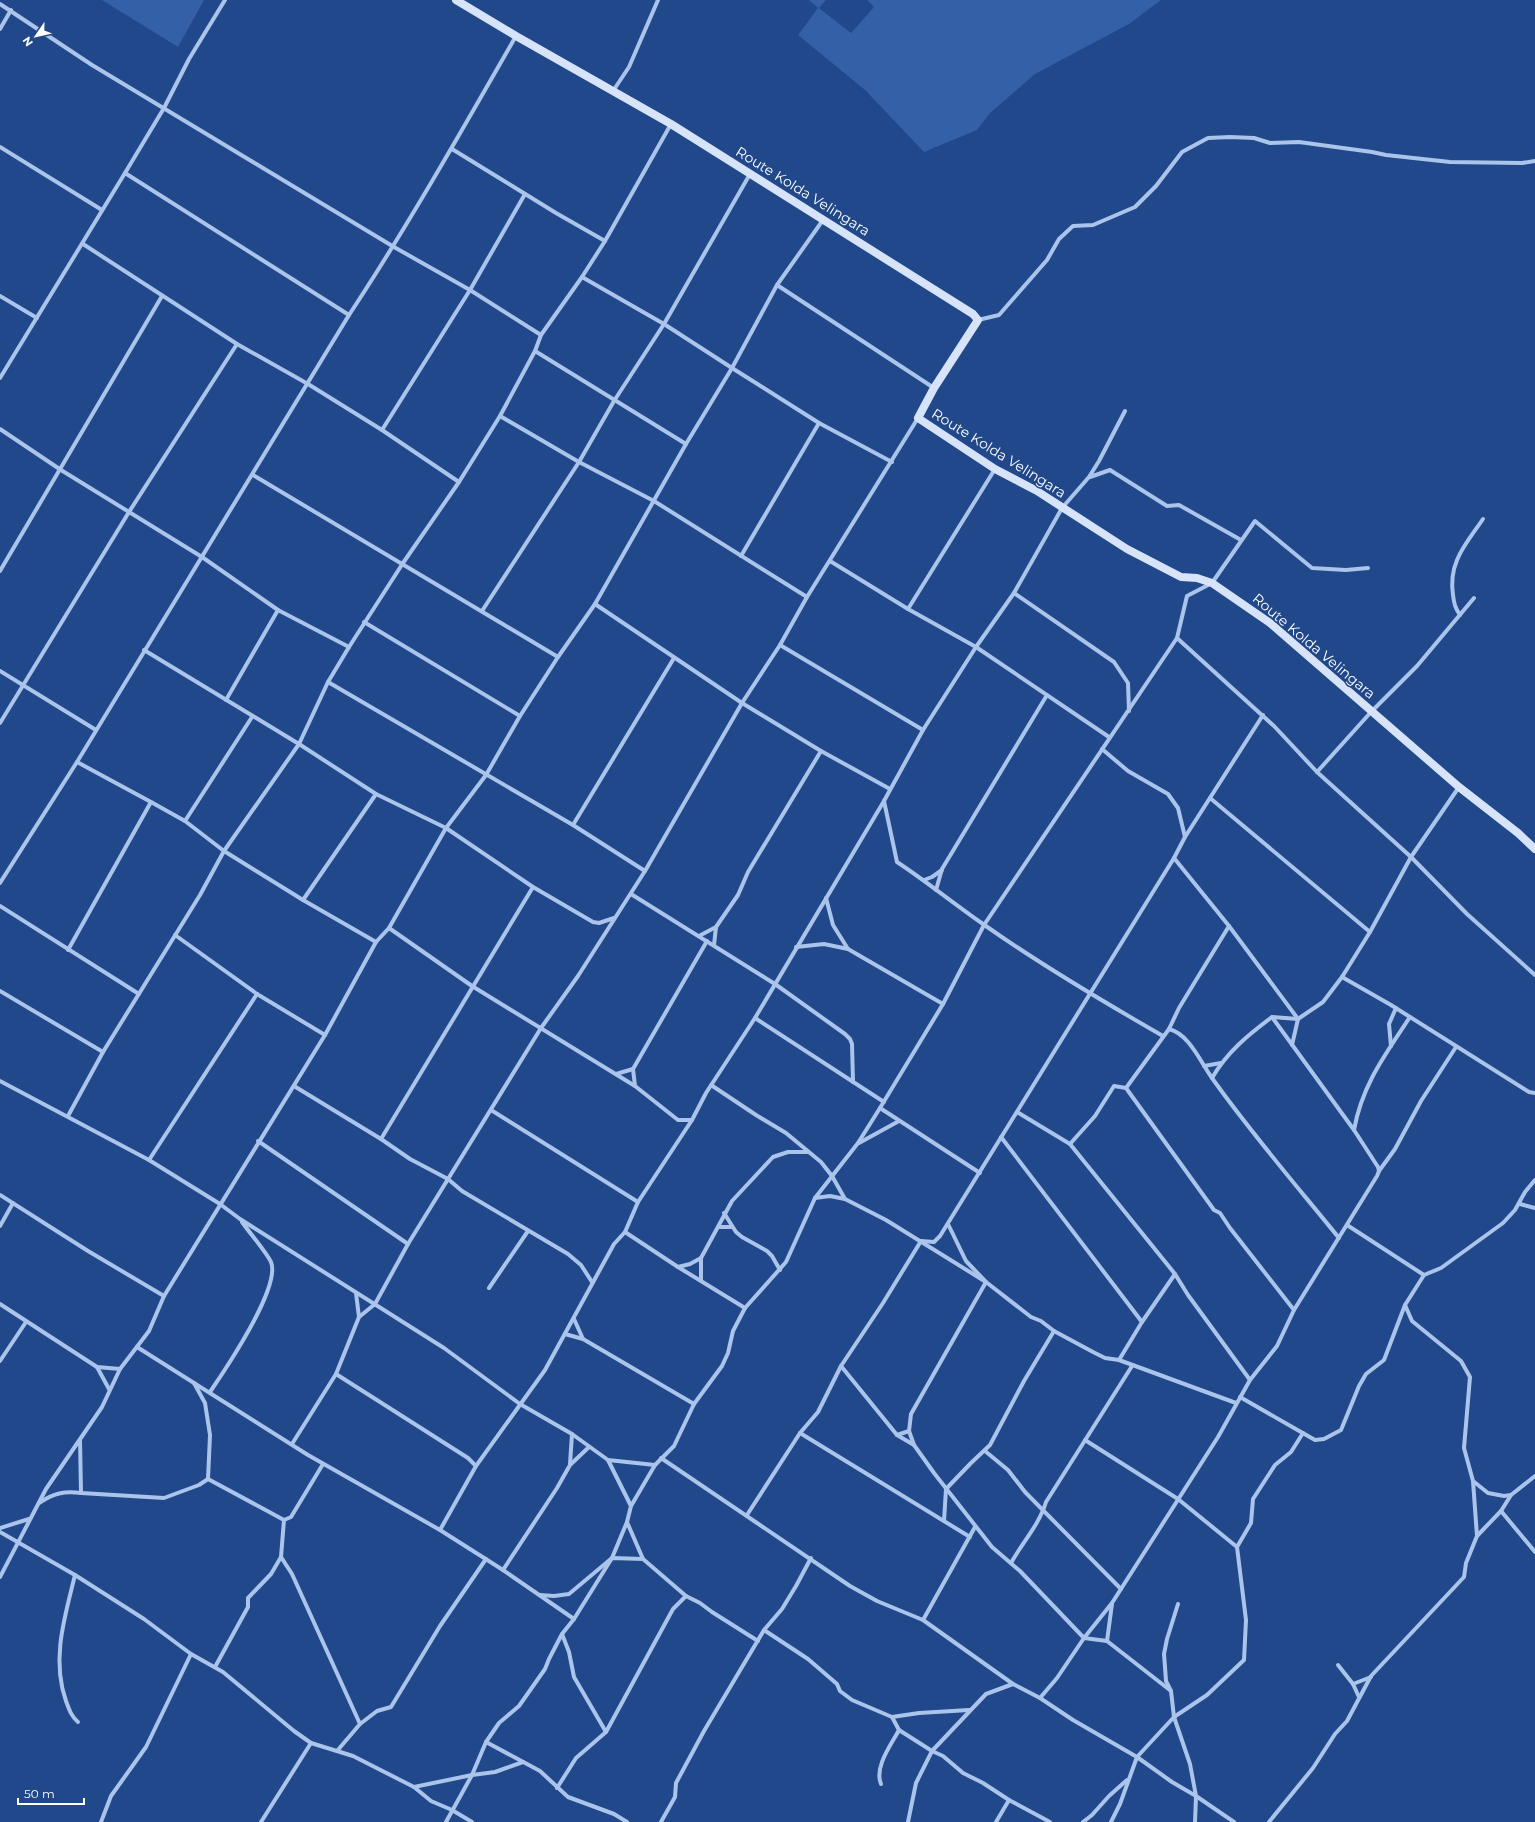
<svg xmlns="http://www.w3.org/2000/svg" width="1535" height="1822" viewBox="0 0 1535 1822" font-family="Montserrat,sans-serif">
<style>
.green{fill:#3360a7}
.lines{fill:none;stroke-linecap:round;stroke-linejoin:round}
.minor{stroke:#abc4eb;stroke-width:4}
.secondary{stroke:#d7e3f8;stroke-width:8}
.labels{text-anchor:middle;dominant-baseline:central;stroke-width:3;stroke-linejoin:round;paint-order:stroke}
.street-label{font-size:14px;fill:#fff;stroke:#20488a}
</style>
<rect width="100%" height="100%" fill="#20488a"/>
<!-- green -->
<g class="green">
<path d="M102 0H204L178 47Z"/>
<path d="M809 0H826L819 8 851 33 874 7 867 0H1161L1129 24 1035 74 990 113 977 130 924 152 865 90 798 35 818 8Z"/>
</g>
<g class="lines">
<!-- minor -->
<g class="minor">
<path d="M0 4 92 65 394 247 470 290 541 335"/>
<path d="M0 29 11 10"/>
<path d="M613 91 629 67 658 0"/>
<path d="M0 147 102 210"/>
<path d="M452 149 556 213 605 241"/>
<path d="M125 173 349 315"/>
<path d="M83 244 237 344 308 384 382 430 459 482"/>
<path d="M582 277 664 324 732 368 819 423 892 462"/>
<path d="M777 285 934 388"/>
<path d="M0 296 37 318"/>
<path d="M978 320 999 315 1047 260 1059 239 1073 226 1093 225 1135 207 1156 186 1182 152 1208 138 1230 137 1254 138 1270 143 1299 142 1372 152 1386 155 1450 162 1522 163 1535 161"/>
<path d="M535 351 686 444"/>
<path d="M0 378 125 173 164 108 189 59 225 0"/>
<path d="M500 416 579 462 654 501 807 597"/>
<path d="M0 429 61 470 202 557 278 610 349 647"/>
<path d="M382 430 470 290 525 194"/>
<path d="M253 475 558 657"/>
<path d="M1090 477 1110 470 1167 506 1179 505 1241 540"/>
<path d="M741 556 819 423"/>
<path d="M830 561 908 609 976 647 1109 737"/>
<path d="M0 571 162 296"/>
<path d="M1014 593 1114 662 1128 683 1129 711"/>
<path d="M595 604 742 703 821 751 890 789"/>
<path d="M908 609 995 469"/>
<path d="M482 611 579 462 614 401 664 324 750 174"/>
<path d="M1460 615C1455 608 1454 603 1453 595 1448 562 1466 544 1483 519"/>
<path d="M364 622 520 716"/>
<path d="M1177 638 1274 726 1317 772 1411 857 1467 914 1535 975"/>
<path d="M780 645 923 730"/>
<path d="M144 650 299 744 376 794 446 828 533 887 593 922 599 923 614 918"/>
<path d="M0 671 96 730"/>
<path d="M328 682 573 825 645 871"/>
<path d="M226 700 278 610"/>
<path d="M0 723 129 512 237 344"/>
<path d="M1102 749 1128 771 1168 794 1178 808 1185 837"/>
<path d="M77 762 151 802 185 821 224 851 303 900 376 942"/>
<path d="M1317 772 1371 712 1417 666 1474 598"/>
<path d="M1210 798 1370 932"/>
<path d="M884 801 897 862C926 881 954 904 983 924 1041 965 1102 1001 1163 1036"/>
<path d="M185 821 252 717"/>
<path d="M573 825 674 658"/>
<path d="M1174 858 1229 926 1298 1019 1292 1045"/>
<path d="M924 880 932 877 942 870"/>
<path d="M0 883 77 762 349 315C409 224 462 130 516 36"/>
<path d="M936 890 942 869 1047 695"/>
<path d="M631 894 775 984 845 1034 850 1039 852 1044 853 1082"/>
<path d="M826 898 833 925 848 949"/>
<path d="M303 900 376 794"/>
<path d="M0 906 139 994"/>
<path d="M389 928 472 986 635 1086 678 1120H692"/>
<path d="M175 935 257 994 325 1035"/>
<path d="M699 936 716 927 738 895 748 872 821 751"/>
<path d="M714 945 716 927"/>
<path d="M796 947 824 944 848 949 943 1004"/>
<path d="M68 950 151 802"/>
<path d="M1342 977 1391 1005 1529 1092 1535 1093"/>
<path d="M0 991 103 1052"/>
<path d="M1272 1017 1354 1130"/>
<path d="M755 1018 884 1102"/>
<path d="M1169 1029C1189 1034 1200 1061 1212 1078 1251 1133 1296 1185 1339 1238"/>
<path d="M1391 1046 1389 1024 1396 1008"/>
<path d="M1204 1066 1221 1063"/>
<path d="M633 1069 635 1086"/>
<path d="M616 1074 633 1069 707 941"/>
<path d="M1212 1078C1227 1052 1248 1035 1272 1017L1298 1019 1323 1002 1342 977 1370 932 1411 857 1459 787"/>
<path d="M0 1081 149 1160 220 1204 240 1219 444 1348 520 1404 572 1434 608 1460 655 1465"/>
<path d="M711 1085 756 1115 786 1133 821 1162 832 1176 845 1199"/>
<path d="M294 1086 381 1139 410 1159 448 1179 462 1191 568 1254 581 1265 592 1282"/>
<path d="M1126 1088 1169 1029 1179 1008 1229 926"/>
<path d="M880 1108 980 1173"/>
<path d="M491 1110 638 1202"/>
<path d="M1017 1112 1070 1144 1095 1116 1114 1086 1126 1088 1214 1210 1220 1213 1230 1228 1294 1310"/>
<path d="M68 1116 103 1052 200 895 224 851 299 744 328 682 349 647 403 563 459 482 500 416 535 351 541 335 582 277 605 241 671 124"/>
<path d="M1001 1137 1142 1322"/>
<path d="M381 1139 533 887"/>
<path d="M258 1141 408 1244"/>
<path d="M859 1143 899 1121"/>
<path d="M1070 1144 1175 1274 1188 1295 1250 1380"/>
<path d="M149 1160 257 994"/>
<path d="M1379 1171 1395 1149 1421 1101 1456 1047"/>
<path d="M0 1195 88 1251 164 1296"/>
<path d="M815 1198 830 1196 845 1199 886 1220 986 1282 1031 1317 1041 1321 1054 1331 1093 1352 1105 1358 1119 1360 1236 1403"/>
<path d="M1520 1204 1535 1208"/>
<path d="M724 1213 736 1232 742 1237 767 1251 772 1256 780 1270"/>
<path d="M0 1226 13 1203"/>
<path d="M719 1227H732"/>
<path d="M625 1232 678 1267 745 1308"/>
<path d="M921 1241 934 1242 940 1236 1174 858 1185 837 1263 715"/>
<path d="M678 1267 690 1264 701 1258"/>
<path d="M1424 1275 1441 1268 1503 1223 1515 1210 1525 1192 1535 1180"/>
<path d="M701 1280V1258L732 1201 773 1157 788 1152H808"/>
<path d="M489 1288 528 1231"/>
<path d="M0 1304 97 1367 120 1369"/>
<path d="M1405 1305 1412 1321 1461 1361 1470 1377 1464 1448 1473 1481 1488 1493 1504 1496 1511 1495 1535 1476"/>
<path d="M359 1317 375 1304 408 1244 541 1028 578 976 645 871 742 703 780 645 807 597 918 418"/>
<path d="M574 1319 583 1339"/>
<path d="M565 1334 583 1339 694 1404"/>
<path d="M137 1347 308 1455 440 1530 503 1570 574 1619"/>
<path d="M1119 1360 1142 1322 1175 1274"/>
<path d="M0 1361 26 1322"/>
<path d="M841 1366 897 1435 914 1445 934 1473 992 1547 1020 1571 1084 1638 1107 1641 1171 1691"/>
<path d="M97 1367 109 1389"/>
<path d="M336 1374 468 1458 476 1466"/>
<path d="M194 1383 205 1403 210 1435 208 1479"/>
<path d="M210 1392C225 1370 281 1287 271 1262 267 1253 249 1232 242 1222"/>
<path d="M1240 1397 1315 1440 1324 1439 1341 1430 1359 1386 1366 1374 1384 1360 1405 1305 1424 1275 1347 1225"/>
<path d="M800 1433 970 1537"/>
<path d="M897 1435 909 1431"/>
<path d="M80 1440 81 1493 164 1498 199 1485 208 1479 284 1520"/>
<path d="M1085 1440 1178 1499 1237 1547 1251 1523 1253 1499 1275 1465 1291 1452 1303 1433"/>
<path d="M292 1444 336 1374 359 1317 356 1293"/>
<path d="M914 1445 909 1431 911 1414 986 1282 966 1261 948 1224"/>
<path d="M985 1451 1008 1470 1025 1492 1121 1589"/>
<path d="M661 1458 850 1586 877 1601 923 1620 1013 1684 1040 1698 1073 1720 1137 1757 1172 1782 1196 1796 1195 1822"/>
<path d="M608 1460 631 1506"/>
<path d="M570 1464 572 1434"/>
<path d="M1473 1481 1477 1536"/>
<path d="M39 1503C54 1493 64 1491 81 1493"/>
<path d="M1501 1511 1535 1552"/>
<path d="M747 1515 800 1433 818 1412 841 1366 883 1303 921 1241"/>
<path d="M944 1521 946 1489 971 1463 990 1445 1024 1381 1054 1331"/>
<path d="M627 1522 643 1559"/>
<path d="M0 1528 29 1519"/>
<path d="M440 1530 476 1466 545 1370 614 1244 625 1232 638 1202 692 1120 706 1093 755 1018 884 801 923 730 976 647 1014 593 1062 508 1089 477 1099 461 1125 411"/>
<path d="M0 1532 75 1575 144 1619 191 1654 223 1672 294 1731 311 1743 261 1822"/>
<path d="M281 1557 292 1574 360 1724 337 1751"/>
<path d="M1011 1563C1022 1543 1039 1525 1046 1502L1132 1366"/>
<path d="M503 1570 557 1488 570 1465 589 1447"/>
<path d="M75 1575C65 1616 51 1659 66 1701 69 1709 71 1716 78 1722"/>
<path d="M0 1577 46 1489 102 1407 120 1369 149 1331 164 1296 325 1035 376 942 389 928 446 828 486 775 520 716 558 657 595 604 686 444 732 368 777 285 823 220"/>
<path d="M540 1595 554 1596 569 1594 612 1558 643 1559 686 1596 700 1603 712 1612 758 1641"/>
<path d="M1178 1604 1167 1639 1164 1654 1165 1667 1166 1681 1171 1691 1174 1717 1190 1764 1196 1796 1234 1822"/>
<path d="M923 1620 975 1527"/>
<path d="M764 1630 808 1659 837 1684 840 1691 852 1700 892 1717 899 1730 932 1751 943 1756 963 1773 983 1783 1009 1800 1050 1822"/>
<path d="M562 1634 569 1652 574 1677 606 1732"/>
<path d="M1107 1641 1112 1604"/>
<path d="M1338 1665 1353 1684 1359 1697"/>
<path d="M215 1667 248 1607V1598L271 1574 281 1557 284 1520 291 1517 323 1464"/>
<path d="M1353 1684 1371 1677"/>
<path d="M1040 1698 1057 1678 1084 1638 1112 1603 1218 1437 1250 1380 1277 1346 1294 1310 1377 1176 1379 1171 1378 1167 1354 1130C1362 1085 1385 1055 1410 1017"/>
<path d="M892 1717 919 1713 969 1710"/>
<path d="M360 1724 377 1711 391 1707 440 1626 486 1559"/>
<path d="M486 1742 540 1771 568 1797 614 1814 627 1822"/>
<path d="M311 1743 353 1756 414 1787 431 1801 452 1810 472 1822"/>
<path d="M881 1784C874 1767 891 1745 899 1730"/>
<path d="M414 1787 472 1775 495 1772 523 1762"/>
<path d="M557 1788 576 1758 606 1732 673 1609 686 1596"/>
<path d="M101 1822 111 1796 146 1747 191 1654"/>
<path d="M446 1822 472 1775 486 1742 499 1723 519 1706 545 1669 549 1659 562 1634 574 1619 612 1558 627 1522 631 1506 655 1465 674 1446 694 1404 722 1366 728 1353 733 1331 745 1308 786 1262 815 1198 858 1143 880 1108 943 1004 984 925 1177 638 1187 596 1212 583 1255 521 1312 568 1346 570 1368 568"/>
<path d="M661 1822 675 1797 676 1783 704 1731 764 1630 782 1609 796 1586 811 1558"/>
<path d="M908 1822 916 1783 932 1751 986 1694 1013 1684"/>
<path d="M996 1822 1009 1800"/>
<path d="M1083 1822 1092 1815 1109 1796 1127 1780"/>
<path d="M1111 1822 1120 1804 1137 1757 1174 1717 1207 1695 1244 1660 1246 1620 1237 1547"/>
<path d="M1269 1822 1313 1768 1335 1734 1347 1721 1371 1676 1464 1577 1466 1563 1477 1536 1501 1511 1511 1495"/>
</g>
<!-- secondary -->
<path class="secondary" d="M456 0 516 36 671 124 973 314 978 320 934 388 918 418 995 469 1037 491 1127 549 1181 577 1197 578 1212 583 1270 623 1459 787 1518 833 1535 849"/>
</g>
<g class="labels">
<!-- street labels -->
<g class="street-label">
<text transform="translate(803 191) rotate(32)">Route Kolda Velingara</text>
<text transform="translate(999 453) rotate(32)">Route Kolda Velingara</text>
<text transform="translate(1314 646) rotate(40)">Route Kolda Velingara</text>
</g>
</g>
<!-- north arrow -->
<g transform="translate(36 36) rotate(236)" stroke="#20488a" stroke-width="3" paint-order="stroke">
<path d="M0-3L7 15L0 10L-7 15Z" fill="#ffffff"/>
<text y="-6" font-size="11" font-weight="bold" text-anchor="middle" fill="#ffffff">N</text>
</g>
<!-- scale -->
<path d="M18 1798v6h66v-6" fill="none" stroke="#ffffff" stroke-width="2"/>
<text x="24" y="1798" font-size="12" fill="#ffffff" stroke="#20488a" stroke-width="3" paint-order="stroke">50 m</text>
</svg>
